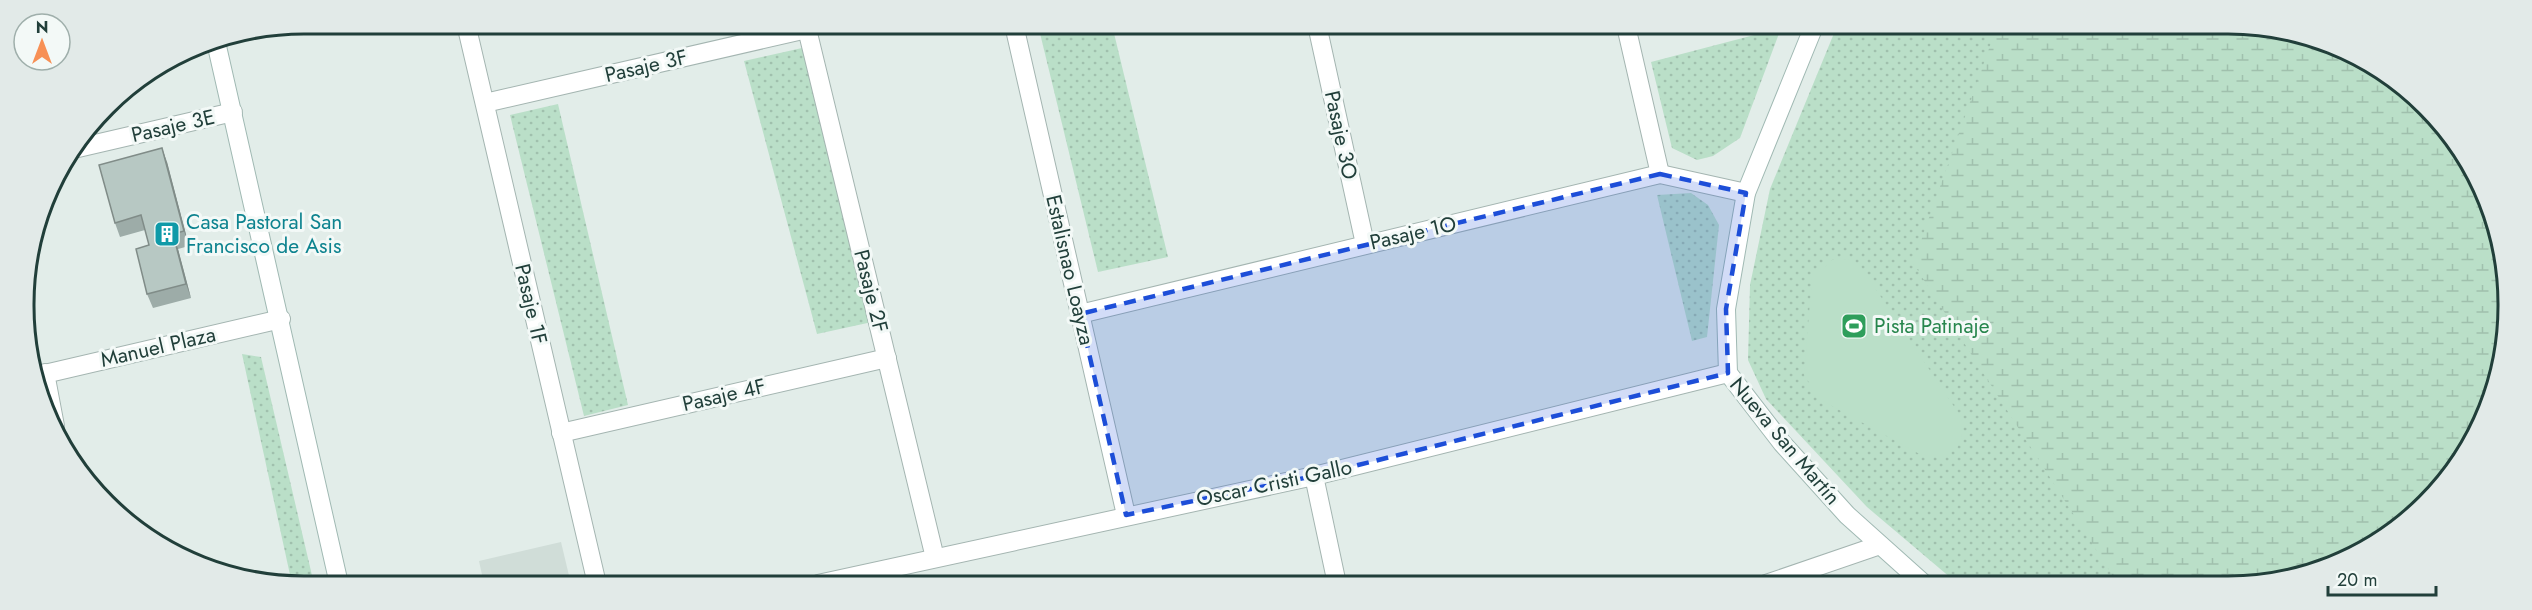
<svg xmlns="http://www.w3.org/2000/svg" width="2532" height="610" viewBox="0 0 2532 610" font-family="Jost,sans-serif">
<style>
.built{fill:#d0ddd8}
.grass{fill:url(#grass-dots)}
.wetland{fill:url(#wetland-marsh)}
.garden{fill:#badfc8}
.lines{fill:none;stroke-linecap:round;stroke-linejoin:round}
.street-casing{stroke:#a4b5b1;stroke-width:20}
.secondary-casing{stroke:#a0b9b3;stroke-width:20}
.street{stroke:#fff;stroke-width:18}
.secondary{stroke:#fff;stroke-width:18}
.wall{fill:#9daca8}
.shaded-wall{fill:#808c88}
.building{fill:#b7c8c3;stroke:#808c88;stroke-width:1.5}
.marked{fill:#1d4ed8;fill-opacity:0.2;stroke:#1d4ed8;stroke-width:4.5;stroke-dasharray:12 8;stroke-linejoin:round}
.labels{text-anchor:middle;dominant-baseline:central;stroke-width:6;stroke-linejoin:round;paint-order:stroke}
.street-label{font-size:21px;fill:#213f3a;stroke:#f3f9f7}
.culture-label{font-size:21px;fill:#0d838f;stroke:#f3f9f7;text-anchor:start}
.leisure-label{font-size:21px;fill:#27864d;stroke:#f3f9f7;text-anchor:start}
.rim{fill:none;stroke:#213f3a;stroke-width:3}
</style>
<defs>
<pattern id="grass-dots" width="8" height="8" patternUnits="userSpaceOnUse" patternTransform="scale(1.5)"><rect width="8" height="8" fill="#badfc8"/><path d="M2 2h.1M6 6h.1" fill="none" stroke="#a0c0ad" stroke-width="1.8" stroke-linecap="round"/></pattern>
<pattern id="wetland-marsh" width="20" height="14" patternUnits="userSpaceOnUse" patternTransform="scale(1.5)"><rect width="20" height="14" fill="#badfc8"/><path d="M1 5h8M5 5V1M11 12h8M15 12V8" fill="none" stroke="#a0c0ad"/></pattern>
</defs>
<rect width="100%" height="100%" fill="#e2ede9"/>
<!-- built -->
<path class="built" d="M561 542 571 584H484L479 561Z"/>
<!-- grass -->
<g class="grass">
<path d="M1038 25H1112L1168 257 1098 272Z"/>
<path d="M1837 26H2264L2368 62 2450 134 2499 233 2506 342 2479 430 2425 504 2351 557 2263 584H1958L1867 507 1766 399 1748 360 1750 285 1770 189Z"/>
<path d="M1781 28 1740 138 1713 156 1697 160 1672 148 1651 62Z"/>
<path d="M802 48 872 322 817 334 744 61Z"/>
<path d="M558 104 628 405 584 416 510 115Z"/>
<path d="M1691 193 1708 205 1719 225 1707 337 1692 341 1657 195Z"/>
<path d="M242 354 261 357 314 584H292Z"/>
</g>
<!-- wetland -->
<path class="wetland" d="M1997 26H2264L2368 62 2450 134 2499 233 2506 342 2479 430 2425 504 2351 557 2263 584H2118L1913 263Z"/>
<!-- garden -->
<path class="garden" d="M1849 259 1861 267 1961 417 1962 437 1957 448 1939 457H1925L1821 400 1804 375 1812 278 1832 260Z"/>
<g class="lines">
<!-- street casing -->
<g class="street-casing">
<g id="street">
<path d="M466 24 597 584"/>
<path d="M806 25 935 558"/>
<path d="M1014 25 1126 515"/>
<path d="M1317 25 1365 244"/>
<path d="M1626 26 1660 174"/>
<path d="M485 103 807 29"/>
<path d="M78 148 233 112"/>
<path d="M1080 314 1660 174 1746 193"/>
<path d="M45 373 55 426"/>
<path d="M36 376 281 319"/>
<path d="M561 433 887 358"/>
<path d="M1314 476 1337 584"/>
<path d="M818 584 1314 476 1728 373"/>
<path d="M1766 584 1880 545"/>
</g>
</g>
<!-- secondary casing -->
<g class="secondary-casing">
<g id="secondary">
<path d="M1814 26 1746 193 1726 309 1728 373 1782 443 1847 515 1924 584"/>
<path d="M216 42 339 584"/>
</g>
</g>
<!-- street -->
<use href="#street" class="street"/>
<!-- secondary -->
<use href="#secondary" class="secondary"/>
</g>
<!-- wall -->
<path class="wall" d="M167 162 189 246 178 249 191 298 153 308 147 294 149 245 145 230 120 237 115 223Z"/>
<!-- shaded-wall -->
<g class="shaded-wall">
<path d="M162 148 167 162 189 246 184 231Z"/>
<path d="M173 234 178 249 191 298 186 284Z"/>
</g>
<!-- building -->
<path class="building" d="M162 148 184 231 173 234 186 284 147 294 136 249 149 245 141 215 115 223 99 165Z"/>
<!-- marked area -->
<path class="marked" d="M1660 174 1746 193 1726 309 1728 373 1314 476 1126 515 1080 314Z"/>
<!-- icons -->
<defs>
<g id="building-square" transform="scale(1.35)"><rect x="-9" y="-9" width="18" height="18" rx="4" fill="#0f9aa8" stroke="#f3f9f7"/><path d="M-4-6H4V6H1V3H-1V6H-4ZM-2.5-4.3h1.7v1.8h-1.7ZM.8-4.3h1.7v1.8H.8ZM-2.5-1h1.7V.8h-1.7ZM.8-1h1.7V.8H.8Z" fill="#fff"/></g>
<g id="stadium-square" transform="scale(1.35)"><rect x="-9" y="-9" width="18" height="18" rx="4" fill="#2e9e5b" stroke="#f3f9f7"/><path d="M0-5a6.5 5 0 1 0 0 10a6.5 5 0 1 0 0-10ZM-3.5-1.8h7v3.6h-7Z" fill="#fff"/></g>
</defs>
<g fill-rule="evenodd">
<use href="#building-square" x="167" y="234"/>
<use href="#stadium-square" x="1854" y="326"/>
</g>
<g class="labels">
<!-- street labels -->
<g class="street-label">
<text transform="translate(646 66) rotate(-13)">Pasaje 3F</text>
<text transform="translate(173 126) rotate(-13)">Pasaje 3E</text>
<text transform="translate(1341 135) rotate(78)">Pasaje 3O</text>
<text transform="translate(1413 233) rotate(-13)">Pasaje 1O</text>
<text transform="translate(1070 270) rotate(77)">Estalisnao Loayza</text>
<text transform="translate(871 291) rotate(76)">Pasaje 2F</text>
<text transform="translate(531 304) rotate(77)">Pasaje 1F</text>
<text transform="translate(158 347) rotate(-13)">Manuel Plaza</text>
<text transform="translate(724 395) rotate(-13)">Pasaje 4F</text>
<text transform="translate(1785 441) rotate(50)">Nueva San Martín</text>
<text transform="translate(1274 483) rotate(-12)">Oscar Cristi Gallo</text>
</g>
<!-- culture labels -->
<g class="culture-label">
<text x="186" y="222">Casa Pastoral San<tspan x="186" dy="24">Francisco de Asis</tspan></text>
</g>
<!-- leisure labels -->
<g class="leisure-label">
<text x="1874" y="326">Pista Patinaje</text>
</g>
</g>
<!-- crop -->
<path d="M0 0H2532V610H0ZM304 34H2228A270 270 0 0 1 2498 304V306A270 270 0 0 1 2228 576H304A270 270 0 0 1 34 306V304A270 270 0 0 1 304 34Z" fill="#e2eae8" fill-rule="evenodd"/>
<path class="rim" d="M304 34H2228A270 270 0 0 1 2498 304V306A270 270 0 0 1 2228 576H304A270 270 0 0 1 34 306V304A270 270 0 0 1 304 34Z"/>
<!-- north arrow -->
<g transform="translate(42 42)"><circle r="28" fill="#f3f9f7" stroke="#9fafab" stroke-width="1.5"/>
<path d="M0-4.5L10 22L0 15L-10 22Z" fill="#f79055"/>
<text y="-9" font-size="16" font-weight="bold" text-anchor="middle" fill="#213f3a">N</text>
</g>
<!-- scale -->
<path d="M2328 586v9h108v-9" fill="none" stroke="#213f3a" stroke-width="3"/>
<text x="2337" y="586" font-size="18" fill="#213f3a" stroke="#f3f9f7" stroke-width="4.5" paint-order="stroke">20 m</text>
</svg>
